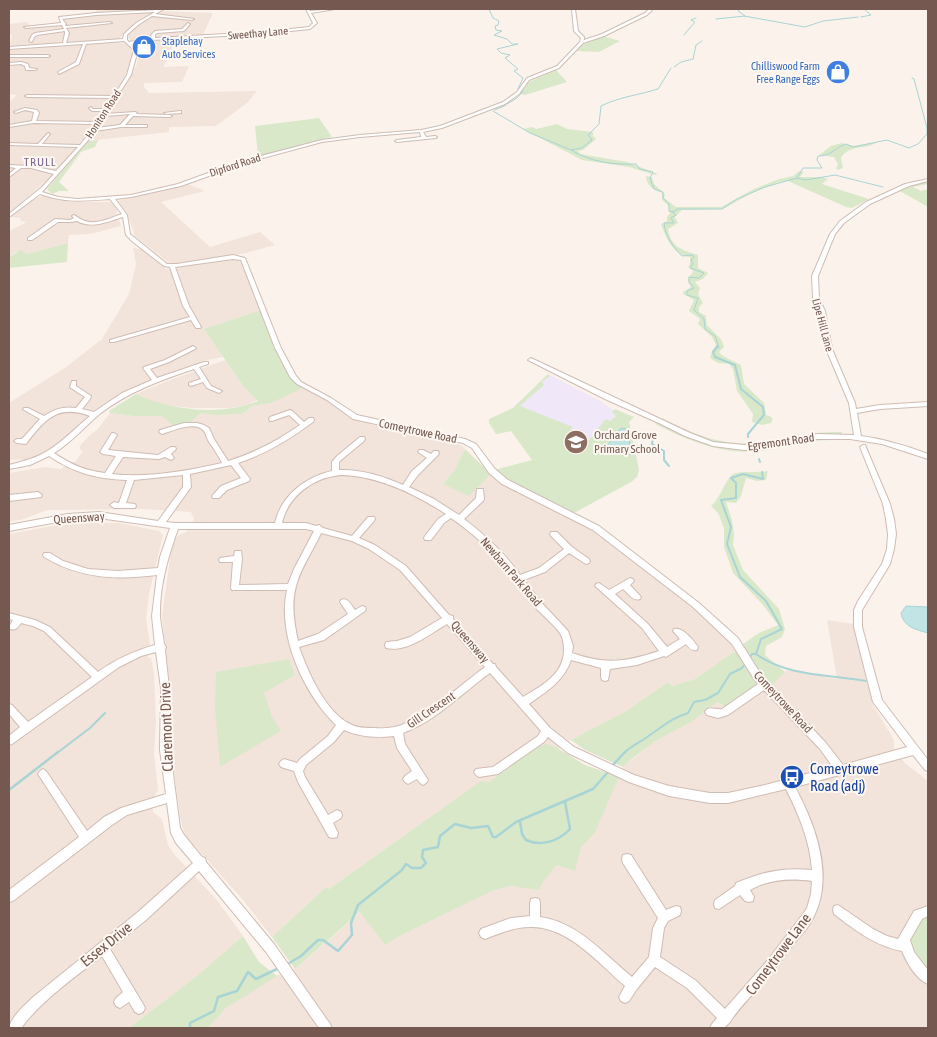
<svg xmlns="http://www.w3.org/2000/svg" width="937" height="1037" viewBox="0 0 937 1037" font-family="'Asap Condensed',sans-serif">
<style>
.residential{fill:#f2e4da}
.education{fill:#f0e8f8}
.green{fill:#dae8ca}
.water{fill:#c1e4e4;stroke:#a8d4d5}
.lines{fill:none;stroke-linecap:round;stroke-linejoin:round}
.stream-far2{stroke:#a8d4d5;stroke-width:1}
.stream-far1{stroke:#a8d4d5;stroke-width:2}
.stream{stroke:#a8d4d5;stroke-width:2.5}
.minor-casing{stroke:#cfbcb4;stroke-width:2}
.minor{fill:#fff;fill-rule:evenodd}
.labels{text-anchor:middle;dominant-baseline:central;stroke-width:4;stroke-linejoin:round;paint-order:stroke}
.far-street-label{font-size:11px;fill:#755850;stroke:#fef7f2}
.far-shop-label{font-size:11px;fill:#366cbe;stroke:#fef7f2;text-anchor:start}
.far-quarter-label{font-size:12px;letter-spacing:1px;fill:#7d6890;stroke:#fef7f2}
.street-label{font-size:12px;fill:#755850;stroke:#fef7f2}
.education-label{font-size:12px;fill:#785e54;stroke:#fef7f2;text-anchor:start}
.near-street-label{font-size:15px;fill:#755850;stroke:#fef7f2}
.near-transit-label{font-size:15px;fill:#164399;stroke:#fef7f2;text-anchor:start}
</style>
<rect width="100%" height="100%" fill="#fbf3eb"/>
<!-- residential -->
<g class="residential">
<path d="M160 9 134 23 118 40 9 48 12 35 9 34V24L26 22 30 25 59 24 64 22 62 18 95 14 96 10Z"/>
<path d="M161 11 213 13 202 37 175 38 171 50H163L162 55H170L163 67 189 66 182 82 144 83V87L149 93 257 91 247 103 216 126 169 127V132L88 141 100 127 110 106 131 76 137 64 139 51 156 47 147 45 151 42 131 41 127 36 140 23Z"/>
<path d="M116 42 126 44 133 50 131 63 121 84 107 102 89 132 53 175 9 213V102L17 95 9 94V49Z"/>
<path d="M188 184 205 191 161 202 210 247 260 232 275 245 246 253 206 260 178 265 168 262 135 236 127 213 117 201Z"/>
<path d="M45 195 72 202H111L115 205 117 210 116 219 119 220 121 226 91 234 69 235 68 243 27 254 16 252 9 258V231L27 222 21 221 20 218 10 217 31 200Z"/>
<path d="M133 248 142 249 166 269 238 259 241 261 261 310 205 329 223 357 207 360 160 376 99 409 60 444 44 454 32 459 9 460V403L66 367 102 339 129 294 136 264Z"/>
<path d="M225 360 243 386 258 400 243 406 230 408H192L163 405 136 394 165 382Z"/>
<path d="M303 388 325 399 351 418 373 425 447 440 462 446 465 449 454 471 443 484 491 474 514 491 588 526 684 599 729 641 735 651 695 679 672 686 668 682 626 711 571 740 558 749 554 746 527 753 489 782H481L329 889 326 887 272 937 243 900 187 837 184 833 180 817 171 748 172 711 162 616 171 551 175 540 179 535 186 532 194 519 191 512 143 509 47 510 21 520 9 521V473L45 467 60 469 75 462 83 451 80 450V446L88 437 98 429 110 413 133 416H161L174 426 190 423 201 413 214 415 241 414 247 411 252 406 270 403Z"/>
<path d="M73 522 119 523 159 531 163 535 149 594 146 619 150 645 148 658H151L154 674 156 722 154 754 158 790 152 800 153 812 162 819 168 845 174 854 216 899 243 936 198 975 129 1028H9V534Z"/>
<path d="M827 620 854 624 873 705 894 740V748L905 763 928 781V1028H208L226 1008 273 977 295 969 361 912 385 945 402 935 492 891 510 886 532 888 543 882 557 865 595 833 623 767 650 745 676 728 683 727 718 702 725 707 772 685 787 670 837 679Z"/>
</g>
<!-- education -->
<path class="education" d="M548 374 601 401 611 409 634 417 629 422 639 470 637 477 631 482 572 514 511 431 496 434 489 421 513 408Z"/>
<!-- green -->
<g class="green">
<path d="M603 36 620 41 599 52 576 51 585 43Z"/>
<path d="M556 70 567 82 525 95 520 94 529 82Z"/>
<path d="M319 118 332 137 258 156 255 126Z"/>
<path d="M557 124 567 129 593 132V136L596 139 583 150 578 151 580 154 627 162 658 174 655 175 629 167 582 160 523 129 532 127 536 129Z"/>
<path d="M98 140 95 147 81 152 59 182 69 191H59L52 194 47 189 88 141Z"/>
<path d="M877 142C867 150 849 144 841 158L843 168 838 170 836 168 838 165 834 157 819 155 831 146 842 143 854 146Z"/>
<path d="M799 171 804 172 800 177H821L828 179 822 184 869 199 852 208 846 207 788 181 779 182 752 193 723 209 682 210 675 217 678 223 668 229C671 247 682 250 698 255V268L708 273 703 279 695 282 700 288 698 294 703 303 699 307V312L706 316 707 325 721 339 724 347 719 352 723 356 741 365 744 384 764 403 766 415 770 416 773 419 771 423 762 425 752 422 753 414 737 391 733 369 729 364 718 363 710 358 712 351 716 345 712 337 698 324 700 319 689 311 694 300 683 294V292L691 287C684 276 690 279 693 271L688 267 690 264V257C674 256 666 238 661 224L667 221V216L670 214 668 205 662 200V193C653 189 647 187 646 176L652 177 654 184 665 194 664 198 676 207H721L754 189 779 179 793 176Z"/>
<path d="M928 181V184L913 187 921 191 928 189V207L900 191 919 182Z"/>
<path d="M68 243 67 262 9 268V258L20 250 27 254Z"/>
<path d="M261 310C270 333 281 376 303 388L271 403 252 406 247 411 241 414 214 415 201 413 190 423 174 426 161 416H133L110 413 109 411 136 394C173 411 220 416 258 401L243 386 204 329Z"/>
<path d="M548 374 550 376 542 382 544 385 520 406 573 427 570 430 589 440 604 421 606 419 610 421 616 416 612 412 615 409 634 417 629 422 639 470 637 477 631 482 572 514 521 488 494 470 532 460 511 431 496 434 489 423V419L513 408Z"/>
<path d="M662 418C694 434 725 448 761 442 791 438 811 431 842 432V434C824 434 806 434 789 438 775 441 761 445 747 446 715 447 688 433 659 420Z"/>
<path d="M658 421C689 441 720 453 759 449 774 448 787 443 801 440 815 438 829 438 844 438V440C828 440 811 440 794 444 786 446 777 449 768 450 727 457 691 442 655 424Z"/>
<path d="M465 449 491 474 469 496 443 484 454 471Z"/>
<path d="M768 471 766 480 757 481 746 478 741 496 736 503 726 502 732 520 734 535 733 545 743 570 779 609 785 629 782 637 766 646 765 655 785 672 772 685 766 682 745 653 747 652 743 644 759 633 778 625 763 605 733 573 724 547V528L718 513 711 506C722 497 726 475 736 473 743 471 759 473 768 471Z"/>
<path d="M735 651 756 679V689L729 707H725L718 702C707 709 693 722 682 727 661 736 640 751 623 767L585 750 571 740 626 711 668 682 672 686 695 679Z"/>
<path d="M289 659 295 675 264 693 272 717 281 731 220 767 215 707 216 672Z"/>
<path d="M545 744 554 746 585 765 619 777 595 833 581 847 575 871 557 865 543 882 539 890 510 886 492 891 402 935 385 945 360 912 295 969 272 937 326 887 329 889 481 781 489 782 539 745 541 746Z"/>
<path d="M928 915V974L914 956 909 938 922 918Z"/>
<path d="M243 936 259 962 277 976 226 1008 208 1028H129L198 975Z"/>
</g>
<!-- water -->
<g class="water">
<path d="M625 428 627 430 632 454 631 455 607 446 620 429Z"/>
<path d="M906 606 928 607V633C917 630 903 627 901 613Z"/>
</g>
<g class="lines">
<!-- stream-far2 -->
<g class="stream-far2">
<path d="M489 9 493 18 499 21 498 25 495 26 496 30 502 31 494 35 507 39 512 44H518L497 49 501 53 510 55 505 58 518 69 514 71 523 78 518 89"/>
<path d="M744 16 805 27 823 21 858 17"/>
<path d="M861 17 871 15 864 9"/>
<path d="M716 19 745 16 738 11 740 9"/>
<path d="M684 35 695 22 691 20 696 18"/>
<path d="M674 67 681 62 693 59 696 45 702 41"/>
<path d="M671 68 658 89C639 95 619 97 601 106L599 124 588 135 592 140 582 148 571 150C591 162 613 165 636 164L640 169 653 172 650 178 654 189 663 192V198L669 204V211L673 212"/>
<path d="M507 104 517 98 523 91"/>
<path d="M495 110 506 105"/>
<path d="M493 111 530 133 571 150"/>
<path d="M797 178 803 168H822L817 160 818 156C832 156 834 148 846 144L853 147 887 140 909 148 918 144 927 134V128L914 79 912 78"/>
<path d="M673 212 676 215 671 218 674 223H664C665 236 673 247 682 256L693 255 694 257 691 260 693 264 690 268 704 273 699 278 689 277V282L694 288 687 291V295L698 298 694 310 704 319 705 329 715 336 719 348"/>
<path d="M673 212 678 209H722L737 199 765 187 797 178 806 180 835 175 883 187"/>
</g>
<!-- stream-far1 -->
<g class="stream-far1">
<path d="M718 346 713 352 715 357 735 365 741 389 763 407 764 415 748 434V437"/>
<path d="M653 438 652 444 664 451V460L669 466"/>
<path d="M759 459 760 462"/>
<path d="M756 654C788 677 828 674 866 681"/>
<path d="M749 659 752 654H756L761 639 782 629 766 601 740 577 727 544 731 527 721 500 736 498V483L731 478 743 474 763 479 762 472"/>
<path d="M57 753 90 728 105 713"/>
<path d="M624 753C632 745 641 742 650 735 665 725 670 719 688 713L694 702 705 700 718 693 730 674 742 668 746 663"/>
</g>
<!-- stream -->
<g class="stream">
<path d="M612 766 625 752"/>
<path d="M9 790 58 752"/>
<path d="M520 821 522 834 526 840C541 847 559 841 570 829L565 802"/>
<path d="M286 965 301 956 318 940H323L338 951 352 935 351 923 358 905 402 870 406 864 412 868H421L426 863 422 857 423 850 438 847 440 836 455 824 471 828 488 826 493 837H496L516 822 593 789 608 772"/>
<path d="M190 1028V1023L214 1011 218 997 237 991 248 972 256 979 279 968"/>
</g>
<!-- minor casing -->
<g class="minor-casing">
<g id="minor">
<path d="M160 9H164L155 14 194 19 192 20 152 16 138 25 127 35V40L129 42 152 38 151 35 155 31 182 29 188 23 190 24 184 31 157 33 155 35V38L262 32 309 27 313 23 306 9H308L310 11 335 9 311 13 317 23 310 29 262 34 152 40 131 44 138 50 131 75 106 114 135 112 137 113 136 114 170 115 172 116 170 117 133 116 125 125H147V127H121L95 131 90 138 42 192 58 197 77 199 131 195 178 184 241 161 322 140 360 135 421 130 440 126 503 102 517 92 527 78 557 66 580 42 581 38 574 31 572 9H575L578 31 584 37V40L602 34 645 13 649 9H653L647 15 604 36 583 43 559 68 529 80 519 94 505 104 442 128 423 132 426 137 435 136 437 137 436 138 397 142 395 141 397 140 421 137 420 132 360 137 322 142 245 163 181 186 131 197 115 199 127 215 130 234 167 264H177L233 255 245 258 281 348 296 376 301 382 331 398 357 415 465 439 476 444 495 469 508 480 599 526 699 603 738 638 760 673 826 743 843 765 907 747 873 702 854 627V610L858 601 882 564 887 549 888 534 886 519 883 504 860 447 863 445H865L890 504 894 519 896 534 894 549 890 564 862 610V627L882 700 928 760V771L925 770 913 755 795 787C815 824 835 877 813 918 809 927 802 934 795 942 785 955 775 969 764 981 754 993 738 1009 730 1022L724 1028H710L712 1024 717 1018 687 988 655 967 637 989 629 1001 625 1003 621 1001 619 997 625 986C599 964 570 928 533 927 517 926 500 933 485 939L481 937 479 933 481 929 511 918 530 916V903L531 899 535 898 539 899 540 903V917C578 922 604 954 632 977L649 957 653 928 658 918 623 863 622 859 623 855 627 854 631 855 666 910 676 906 680 907 681 911 680 915 668 921 664 928 660 957 695 980 725 1009 767 961 803 914 807 908 811 894 812 881C790 878 769 879 750 890L754 897 753 901 749 902 745 901 740 895 719 909 715 908 714 904 715 900 735 886 736 883C763 872 782 867 812 870 810 841 799 815 786 789L728 803H710L669 796 629 782 568 753 548 737 544 742 498 774 479 777 476 775 474 772 476 769 493 767 538 736 541 731 490 673C462 693 436 721 403 733L405 744 426 777 428 780 426 783 423 785 420 783 417 779 408 784 405 782 403 779 405 776 412 771 397 748 394 736C376 738 360 737 344 730L334 742 306 765 303 771 305 777 328 815 337 810 341 812 342 815 341 818 333 823 338 833 337 837 333 838 329 837 298 782 294 771 281 767 279 764 281 761 284 759 297 763 300 759 328 736 336 725C304 694 277 636 287 590H232L231 588 233 562H220L219 560 220 558 234 556 235 551H241L242 559 239 585 288 584 294 569 314 531 306 529H178C168 557 159 587 160 617 161 626 163 635 164 644L166 647 165 650 169 688 170 750 180 828 184 835 202 857 205 858 206 862 274 944 330 1024 332 1028H319L266 952 199 871 146 920 110 949 143 1004 145 1008 143 1012 139 1014 135 1012 129 1002 120 1008 116 1006 114 1002 116 998 123 992 102 956C74 978 43 999 21 1028H9C11 1017 24 1006 32 998L138 912 193 863 176 843 171 833 167 803 127 815 112 825 13 901 9 902V890L79 837 40 777 38 774 40 771 43 769 46 771 87 831 104 817 121 808 166 794 160 750 161 688 156 652 141 656 119 667 12 744 9 745V736L20 727 9 714V704L12 705 28 722 92 677 44 631 33 626 21 623C18 627 16 631 10 629L9 627 13 620 9 619V613L35 620 50 627 98 672C116 659 134 651 155 645L152 616 157 575C116 580 81 579 44 557L43 555 44 553H50L63 561 88 569 118 571 158 568 160 557 170 528 99 518 68 520 9 531V525L68 514 99 512 158 521 183 487V475L134 480 126 503 135 504 136 506 135 508H114L110 505 114 502 119 503 127 480C97 479 74 473 49 456L30 465 9 469V465C19 462 30 460 40 455 59 446 74 429 90 416 58 404 45 419 26 444L17 443 14 441 17 439H22L40 419 24 410 23 409 24 408H28L44 416C54 409 64 406 76 408L85 397 71 388 70 387 72 381H76V386L91 396 90 399 82 409 94 412 122 393 152 380 143 368 144 367 165 360 193 346 196 348 195 349 169 362 150 369 157 378 204 362H208V364L199 367 211 386 222 391 219 393 207 388 203 382 191 386 189 385V383L201 379 194 369C161 380 128 392 101 413 85 426 71 443 54 453 70 464 86 471 105 473L116 456 103 454 100 452 112 433H114L117 435 108 450 158 455 171 447H175L176 449 171 454 174 458 171 460 165 457 159 459 123 457 112 474C146 478 188 471 222 463 218 455 214 449 209 442 207 439 206 434 204 431 195 420 172 431 162 434L159 432 160 430 184 423H197L204 425 209 428 214 439 228 461C254 453 277 441 300 425L289 415 272 421H270L269 419 270 417 290 410 292 411 304 422 309 418H313L314 420 313 422C290 439 266 454 238 463L250 479 249 481 227 490 219 498H213L212 496 221 486 241 478 231 465 190 474 191 487 166 522 175 523H275C281 496 305 477 332 471V462L337 456 360 437H364L365 439 364 441 341 460 339 462V470C361 469 383 476 403 485L412 471 427 458 418 452 419 450H423L431 454 434 451H438L439 453 438 455 418 475 409 487 434 499 459 515 476 498 477 489H483L484 499 483 501 464 519C485 535 505 553 520 575L539 568 564 549 551 536 550 534 551 532H557L572 547 589 559 590 561 589 563 586 564 569 553 545 572 524 580 540 601 568 631 573 646 572 653C606 665 626 662 659 651L642 628 595 586 596 584 599 583 609 590 630 578 633 579 634 581 630 585 641 597 640 599C633 602 628 593 623 589L615 594 648 624 667 647 680 639 673 631 674 629C683 627 693 640 698 647L697 650C692 651 689 648 686 644L666 657 664 656 637 665 610 669 608 680 605 681 602 680 601 677V668L571 660C564 681 546 692 529 704L550 728 574 747 634 775 669 786 710 793H728L765 785 833 767 820 749 764 690 728 715 718 718 707 715 705 712 707 709C712 707 717 710 722 709L758 684 754 679 732 644 693 607 593 530 502 484 489 473 472 448 463 443 353 419 327 400 297 384 290 377 275 348 241 260 233 259 175 267 189 306 201 327 200 328H196L191 320 114 342H110V340L190 317 183 306 170 267 164 266 133 242 126 235 123 217C107 222 92 229 77 221L70 222H58L32 240H28V238L55 219 70 220 74 218 72 216 74 215C78 217 81 220 85 221 97 225 110 218 122 214L110 199C83 201 66 203 40 194L9 217V214L42 187 54 174 31 168H21L9 177V174L16 168 9 167V165L31 166 56 171 78 147 9 145V143L38 144 48 133 50 134 42 144 80 145 87 136 95 124 34 123 9 127V125L32 121 34 112 25 110 16 113 14 112 25 108 37 110 39 113 36 121 97 122 101 116 100 115 104 111H92L89 108 91 107 93 109H105L112 98 27 97 25 96 27 95 114 96 127 75 134 50 124 41 86 44 79 64 59 74 58 72 76 62 83 44 9 49V47L63 43 65 33V31L37 35 34 37 32 42 29 41 32 35 35 33 64 29 62 25 26 28 24 27 61 23 59 17 96 13 158 10ZM155 12 136 23 124 34 123 39 66 43 69 33 66 28 112 23 110 22 65 26 66 24 62 19 96 15ZM130 114 120 125 97 128 105 116ZM341 475C379 476 415 494 446 514L438 519 425 536 424 538 425 540H431L444 523 451 518C471 532 490 548 505 567 516 580 524 594 535 607 541 614 558 628 561 635 564 641 565 651 563 658 559 677 538 688 523 697L496 667 495 664H493L453 619V616L449 615 406 566 375 545 359 538 374 521 375 519 374 517H368L352 536 323 528 319 525 316 526 306 523H282C288 496 314 477 341 475ZM321 533 352 541 369 549 400 570 442 618 410 637 397 641 386 642 385 645 386 648C407 653 430 634 447 624L485 667C459 686 434 711 404 724 395 728 384 729 374 728 367 728 358 728 352 725 326 714 308 672 299 647L324 640 365 611 366 609 365 607 362 606 355 610C351 605 348 597 341 600L340 602 348 614 318 634 298 641C294 623 291 604 296 586 301 567 313 551 321 533Z"/>
<path d="M9 55H48L50 56 48 57H9Z"/>
<path d="M21 62 28 64 29 68 37 69 35 70H26L25 66 21 64 9 65V63Z"/>
<path d="M180 111H181V113L166 114 164 113Z"/>
<path d="M928 179V181L909 186 870 204 844 223 835 234 818 276 819 298 825 311 832 349 855 403 856 409 880 405 928 402V406L880 409 857 413 861 436C884 439 907 446 928 454V459L882 444 850 439H818L802 440 763 448 744 450 713 446 685 436 661 424 605 399 528 360 531 358 533 359 690 433 713 442 744 445 818 434 854 435 849 403 826 349 819 311 813 298 812 276 830 234 840 221 866 202 905 184Z"/>
<path d="M38 492 42 495 41 497 9 501V495Z"/>
<path d="M838 905 873 929 887 936 898 939 914 911 928 906V916L922 919 910 940 914 952 928 970V984C916 979 907 963 902 951 875 946 855 930 834 914L833 910 834 906Z"/>
</g>
</g>
<!-- minor -->
<use href="#minor" class="minor"/>
</g>
<!-- icons -->
<defs>
<g id="shop-disc" transform="scale(1.25)"><circle r="9.5" fill="#3f7fe0" stroke="#fef7f2"/><path d="M-5-2.5h2.3a2.7 3.5 0 0 1 5.4 0H5L5.5 6h-11ZM-1.5-2.5h3a1.5 2.3 0 0 0-3 0Z" fill="#fff"/></g>
<g id="school-disc" transform="scale(1.25)"><circle r="9.5" fill="#8d6e63" stroke="#fef7f2"/><path d="M0-5L7-2L0 1L-7-2ZM-4 1L0 2.5L4 1V4Q0 6-4 4Z" fill="#fff"/></g>
<g id="bus-disc" transform="scale(1.25)"><circle r="9.5" fill="#1a4fb4" stroke="#fef7f2"/><path d="M-5-6H5V4H4V6H2V4H-2V6H-4V4H-5ZM-3.5-4V0h7V-4ZM-3.5 1.2v1.5H-2V1.2ZM2 1.2v1.5H3.5V1.2Z" fill="#fff"/></g>
</defs>
<g fill-rule="evenodd">
<use href="#shop-disc" x="144" y="47"/>
<use href="#shop-disc" x="838" y="72"/>
<use href="#school-disc" x="576" y="442"/>
<use href="#bus-disc" x="792" y="777"/>
</g>
<g class="labels">
<!-- far-street labels -->
<g class="far-street-label">
<text transform="translate(258 33) rotate(-5)">Sweethay Lane</text>
<text transform="translate(103 114) rotate(-57)">Honiton Road</text>
<text transform="translate(235 165) rotate(-18)">Dipford Road</text>
<text transform="translate(823 325) rotate(75)">Lipe Hill Lane</text>
</g>
<!-- far-shop labels -->
<g class="far-shop-label">
<text x="162" y="41">Staplehay<tspan x="162" dy="13">Auto Services</tspan></text>
<text x="820" y="66" text-anchor="end">Chilliswood Farm<tspan x="820" dy="13">Free Range Eggs</tspan></text>
</g>
<!-- far-quarter labels -->
<g class="far-quarter-label">
<text x="40" y="162">TRULL</text>
</g>
<!-- street labels -->
<g class="street-label">
<text transform="translate(418 431) rotate(12)">Comeytrowe Road</text>
<text transform="translate(781 442) rotate(-8)">Egremont Road</text>
<text transform="translate(79 518) rotate(-4)">Queensway</text>
<text transform="translate(511 572) rotate(49)">Newbarn Park Road</text>
<text transform="translate(470 642) rotate(49)">Queensway</text>
<text transform="translate(783 702) rotate(47)">Comeytrowe Road</text>
<text transform="translate(431 710) rotate(-34)">Gill Crescent</text>
</g>
<!-- education labels -->
<g class="education-label">
<text x="594" y="435">Orchard Grove<tspan x="594" dy="14">Primary School</tspan></text>
</g>
<!-- near-street labels -->
<g class="near-street-label">
<text transform="translate(166 727) rotate(-92)">Claremont Drive</text>
<text transform="translate(106 944) rotate(-39)">Essex Drive</text>
<text transform="translate(778 954) rotate(-53)">Comeytrowe Lane</text>
</g>
<!-- near-transit labels -->
<g class="near-transit-label">
<text x="810" y="768">Comeytrowe<tspan x="810" dy="17">Road (adj)</tspan></text>
</g>
</g>
<!-- border -->
<rect width="937" height="1037" fill="none" stroke="#755850" stroke-width="20"/>
</svg>
